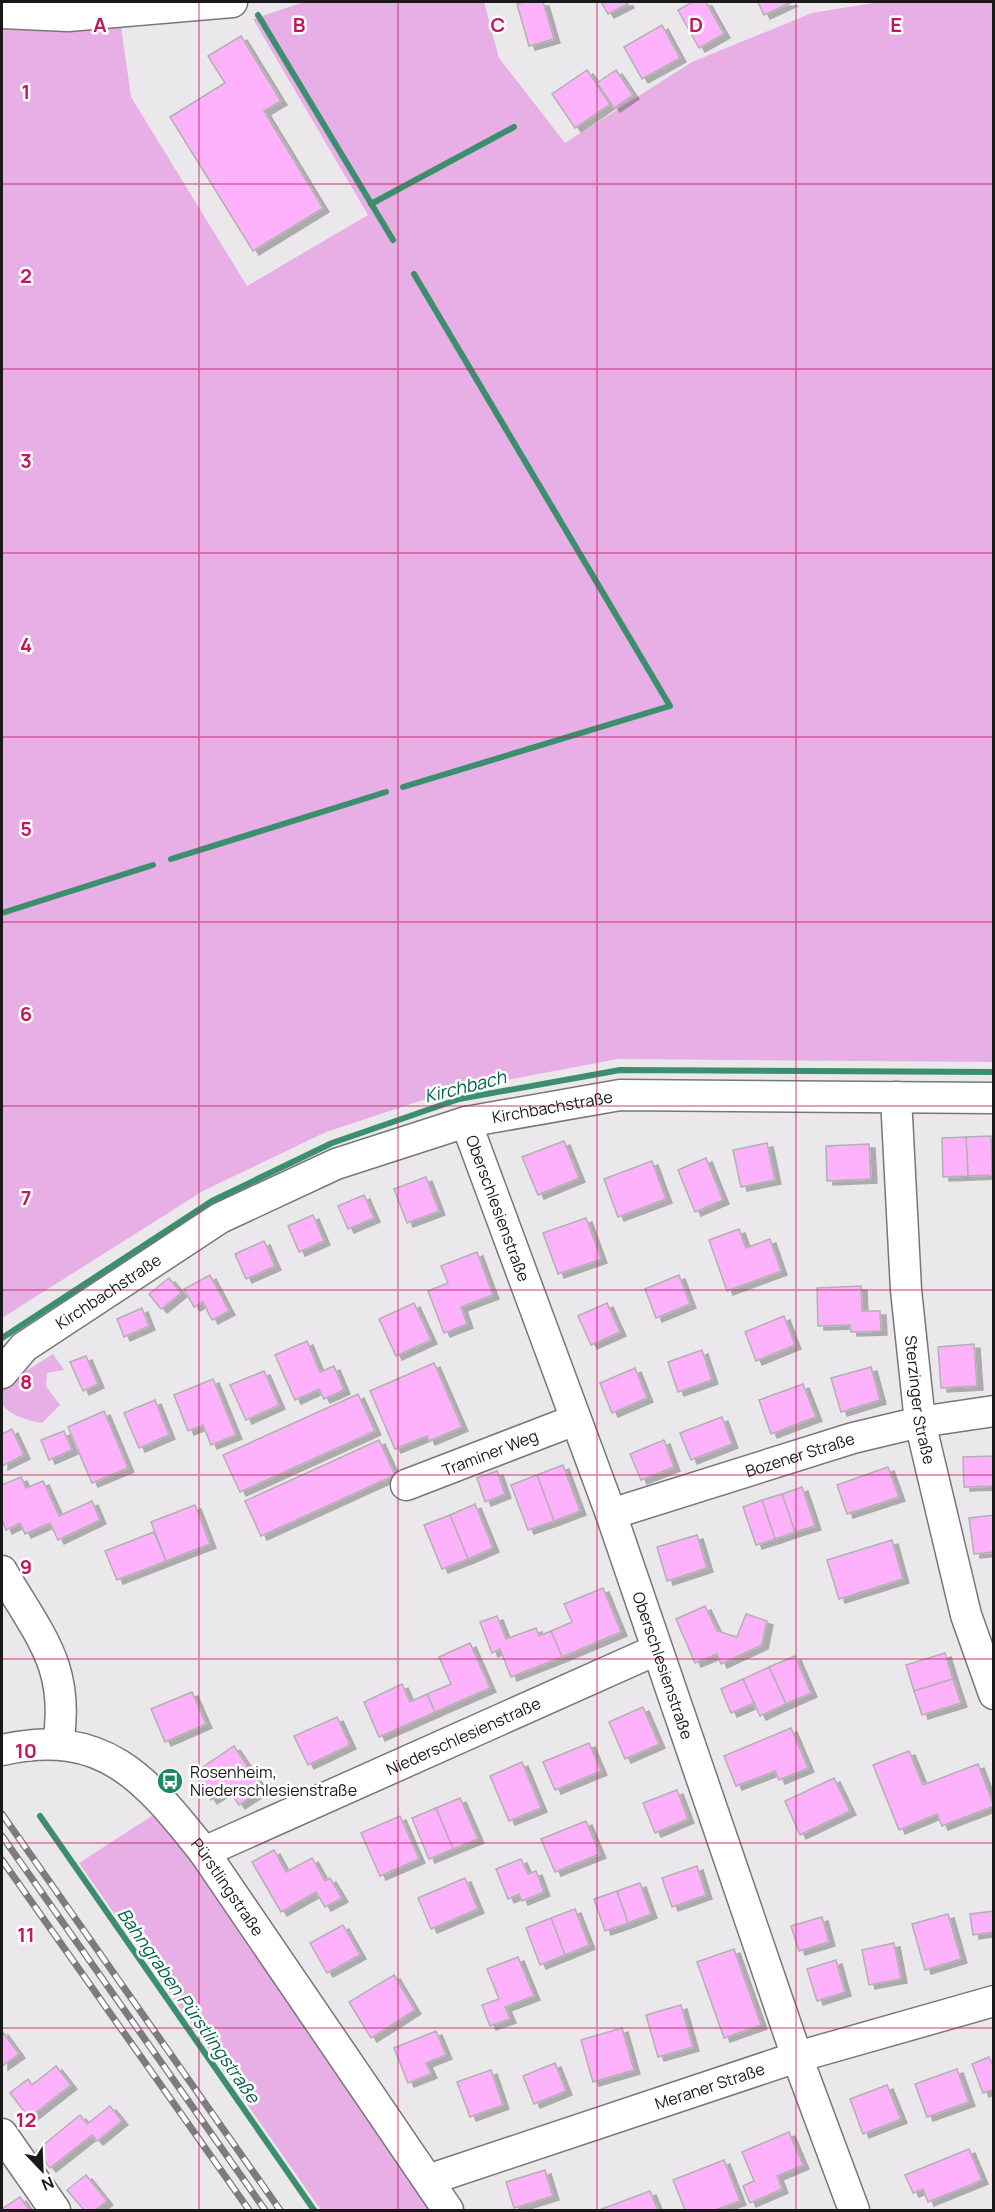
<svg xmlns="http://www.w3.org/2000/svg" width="995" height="2212" viewBox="0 0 995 2212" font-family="Manrope,sans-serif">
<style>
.green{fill:#e8aee6}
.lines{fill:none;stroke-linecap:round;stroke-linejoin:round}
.stream{stroke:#3c8f6d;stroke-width:6}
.building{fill:#feb2fc;stroke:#b3b0b2;stroke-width:1.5;filter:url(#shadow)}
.minor-casing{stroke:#787678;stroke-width:33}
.minor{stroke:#fff;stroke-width:30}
.rail-casing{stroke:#7d7b7d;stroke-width:7}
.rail{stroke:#fff;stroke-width:4.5;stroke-dasharray:14;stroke-linecap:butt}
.grid{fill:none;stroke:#c2185b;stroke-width:1.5;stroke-opacity:0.55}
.labels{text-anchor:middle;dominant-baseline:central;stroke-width:5;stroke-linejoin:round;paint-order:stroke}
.street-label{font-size:16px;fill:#1a191a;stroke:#fff}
.poi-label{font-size:16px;fill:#1a191a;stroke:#fff;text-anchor:start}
.water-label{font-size:18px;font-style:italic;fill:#016344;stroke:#fff}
.grid-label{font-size:20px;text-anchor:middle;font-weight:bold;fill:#c2185b;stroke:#fff;stroke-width:5;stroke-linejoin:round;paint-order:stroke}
</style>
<defs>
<filter id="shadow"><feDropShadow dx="6" dy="4" stdDeviation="0" flood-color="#0004"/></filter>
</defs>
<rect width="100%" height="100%" fill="#ebe8eb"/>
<!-- green -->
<g class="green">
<path d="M304 2H484L499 58 565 143 692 62 812 13 879 2H993V1062L618 1059 453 1090 326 1132 203 1191 2 1318V27L121 26 131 97 247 286 368 215 253 19Z"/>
<path d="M53 1354 64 1370 47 1373 46 1386 60 1405 42 1423C31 1421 4 1415 2 1401 0 1393 2 1384 2 1376L4 1385Z"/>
<path d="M158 1812 436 2210H321L79 1863Z"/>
</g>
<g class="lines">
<!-- stream -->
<g class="stream">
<path d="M258 15 393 240"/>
<path d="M371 204 514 127"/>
<path d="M403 787 670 706 414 274"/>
<path d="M171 859 386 792"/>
<path d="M2 913 153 865"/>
<path d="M2 1338 212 1201 332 1143 459 1099 620 1070 994 1072"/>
<path d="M40 1816 314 2210"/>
</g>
</g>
<!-- building -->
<g class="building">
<path d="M525 2H543L554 39 529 46 517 4Z"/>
<path d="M601 2H627L628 4 608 14Z"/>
<path d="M693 2H706L724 34 699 48 678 10Z"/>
<path d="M758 2H792L764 15Z"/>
<path d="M662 25 680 58 642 79 624 47Z"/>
<path d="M241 36 281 101 264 111 323 208 253 251 170 117 225 83 208 56Z"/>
<path d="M587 70 610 104 575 128 552 94Z"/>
<path d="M616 70 633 95 614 108 597 83Z"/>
<path d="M991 1136 992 1175 968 1176 966 1137Z"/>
<path d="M966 1137 968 1176 943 1177 942 1138Z"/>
<path d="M564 1141 579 1178 538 1195 522 1157Z"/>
<path d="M767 1143 775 1180 741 1187 733 1150Z"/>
<path d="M869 1144 871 1179 827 1181 826 1146Z"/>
<path d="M706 1158 723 1200 695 1212 678 1170Z"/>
<path d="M652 1161 666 1199 618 1217 604 1179Z"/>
<path d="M426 1177 439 1211 407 1223 394 1189Z"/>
<path d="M364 1195 374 1218 348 1229 338 1206Z"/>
<path d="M313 1215 324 1241 299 1252 288 1226Z"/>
<path d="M586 1218 601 1259 558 1274 543 1233Z"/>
<path d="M739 1229 746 1248 770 1239 781 1271 727 1291 709 1240Z"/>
<path d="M264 1241 275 1266 246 1279 235 1254Z"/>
<path d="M477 1252 493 1295 461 1307 467 1324 444 1333 428 1291 448 1283 441 1266Z"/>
<path d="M210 1275 229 1311 212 1320 203 1302 194 1307 184 1289Z"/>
<path d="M679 1275 690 1304 656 1318 645 1289Z"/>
<path d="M169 1278 181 1293 161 1309 149 1294Z"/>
<path d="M861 1286 862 1311H880L881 1331 851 1332 850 1325 818 1326 817 1288Z"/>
<path d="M414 1303 431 1340 396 1356 379 1319Z"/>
<path d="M607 1303 620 1332 591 1345 578 1316Z"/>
<path d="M142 1308 149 1326 124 1337 117 1319Z"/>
<path d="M784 1316 795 1345 756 1361 745 1332Z"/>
<path d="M307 1341 320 1372 334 1366 344 1390 324 1399 319 1389 295 1400 275 1355Z"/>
<path d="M974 1344 977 1386 941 1388 938 1347Z"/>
<path d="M702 1350 712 1380 678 1392 668 1362Z"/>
<path d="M86 1356 98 1384 83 1391 70 1362Z"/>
<path d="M434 1363 462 1427 429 1441 427 1436 395 1449 370 1391Z"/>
<path d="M871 1367 880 1400 841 1412 831 1378Z"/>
<path d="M635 1368 647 1398 612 1413 600 1383Z"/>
<path d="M264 1371 279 1405 246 1420 230 1385Z"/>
<path d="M213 1379 236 1435 211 1445 203 1425 188 1431 174 1395Z"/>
<path d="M803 1384 816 1417 771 1434 759 1400Z"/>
<path d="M358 1394 375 1431 240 1492 223 1455Z"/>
<path d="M155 1400 169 1435 139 1448 124 1413Z"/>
<path d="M104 1411 128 1468 92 1483 68 1427Z"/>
<path d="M722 1417 732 1444 691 1460 680 1433Z"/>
<path d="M12 1429 24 1455 2 1466V1434Z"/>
<path d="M64 1431 72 1450 49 1460 41 1440Z"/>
<path d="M379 1440 395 1475 261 1536 245 1501Z"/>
<path d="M664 1440 674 1467 641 1480 630 1454Z"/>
<path d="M994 1456V1486L964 1487 963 1457Z"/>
<path d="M563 1465 580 1511 554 1521 537 1475Z"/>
<path d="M888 1467 899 1497 847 1514 837 1485Z"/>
<path d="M497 1471 505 1494 485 1502 477 1478Z"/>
<path d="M537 1475 554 1521 528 1530 511 1485Z"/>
<path d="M21 1477 26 1488 43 1481 59 1516 92 1501 100 1520 58 1540 50 1523 25 1534 20 1523 6 1530 2 1519V1485Z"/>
<path d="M802 1487 815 1526 795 1532 782 1494Z"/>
<path d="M782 1494 795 1532 775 1539 762 1500Z"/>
<path d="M762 1500 775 1539 756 1545 743 1507Z"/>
<path d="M475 1504 493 1548 468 1559 450 1515Z"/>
<path d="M195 1505 210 1544 166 1561 151 1522Z"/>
<path d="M450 1515 468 1559 442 1569 424 1525Z"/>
<path d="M994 1515V1552L974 1554 969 1518Z"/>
<path d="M154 1532 166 1561 117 1580 105 1551Z"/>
<path d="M697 1535 707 1568 667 1581 657 1547Z"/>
<path d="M892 1540 903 1579 839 1599 827 1560Z"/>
<path d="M603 1588 621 1632 562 1657 551 1631 572 1622 564 1604Z"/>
<path d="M705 1606 717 1631 737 1637 746 1614 767 1621 762 1645 721 1664 717 1654 695 1663 676 1619Z"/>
<path d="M497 1616 506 1639 536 1628 539 1636 551 1631 562 1657 511 1677 500 1649 492 1653 480 1622Z"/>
<path d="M470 1643 490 1688 435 1712 427 1694 451 1684 439 1657Z"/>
<path d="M945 1653 953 1679 914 1691 906 1665Z"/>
<path d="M795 1656 811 1693 786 1704 769 1667Z"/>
<path d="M769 1667 786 1704 760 1716 743 1679Z"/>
<path d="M743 1679 754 1703 731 1713 721 1689Z"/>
<path d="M953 1679 961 1703 922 1715 914 1691Z"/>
<path d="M402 1684 410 1702 427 1694 435 1712 379 1737 364 1702Z"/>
<path d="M192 1692 206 1724 165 1742 151 1709Z"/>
<path d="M643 1707 659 1744 625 1759 609 1722Z"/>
<path d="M337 1717 350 1745 308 1765 294 1736Z"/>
<path d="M791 1728 808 1768 779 1780 775 1771 736 1786 724 1756Z"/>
<path d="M589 1743 601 1771 555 1790 543 1762Z"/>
<path d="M234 1746 263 1789 239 1805 228 1789 211 1800 194 1773Z"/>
<path d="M909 1751 923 1785 978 1764 994 1806 942 1826 937 1814 899 1830 873 1765Z"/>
<path d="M522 1762 541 1808 509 1821 490 1776Z"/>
<path d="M834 1778 850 1811 800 1835 785 1801Z"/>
<path d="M677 1790 688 1819 655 1833 643 1803Z"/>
<path d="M460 1798 478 1839 453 1849 436 1808Z"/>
<path d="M436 1808 453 1849 429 1859 412 1818Z"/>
<path d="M400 1816 419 1859 380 1876 361 1833Z"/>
<path d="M586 1821 600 1854 555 1872 541 1839Z"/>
<path d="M274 1850 286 1872 312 1858 325 1881 330 1878 342 1898 325 1907 316 1892 281 1912 252 1862Z"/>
<path d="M521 1859 528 1874 536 1871 544 1892 522 1901 519 1894 508 1899 496 1869Z"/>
<path d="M697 1866 706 1895 672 1907 662 1878Z"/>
<path d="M465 1878 478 1909 431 1929 418 1898Z"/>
<path d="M640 1883 651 1914 628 1923 617 1891Z"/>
<path d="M617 1891 628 1923 605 1931 594 1899Z"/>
<path d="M575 1909 589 1945 565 1955 551 1918Z"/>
<path d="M994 1911V1932L973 1935 970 1914Z"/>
<path d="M948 1914 961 1959 925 1970 912 1924Z"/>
<path d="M822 1917 829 1942 799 1951 791 1926Z"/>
<path d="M551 1918 565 1955 540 1965 526 1928Z"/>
<path d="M343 1925 360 1955 327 1973 310 1943Z"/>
<path d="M894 1943 901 1979 869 1985 862 1950Z"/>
<path d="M734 1949 761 2025 724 2038 697 1962Z"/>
<path d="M518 1957 534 1996 505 2007 510 2019 490 2026 482 2005 499 1999 487 1969Z"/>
<path d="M836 1960 845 1992 817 2001 807 1969Z"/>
<path d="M394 1975 415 2010 371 2038 349 2002Z"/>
<path d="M681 2005 693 2047 658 2057 646 2015Z"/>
<path d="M622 2028 634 2070 593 2082 581 2040Z"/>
<path d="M2 2031 19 2054 2 2066Z"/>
<path d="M436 2031 446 2055 426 2063 431 2074 408 2083 394 2048Z"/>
<path d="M989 2057 994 2067V2089L983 2093 972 2064Z"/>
<path d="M555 2063 566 2091 534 2104 523 2076Z"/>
<path d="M56 2066 71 2085 29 2118 10 2093 28 2079 32 2085Z"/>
<path d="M957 2069 969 2102 927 2117 915 2084Z"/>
<path d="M491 2070 503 2105 470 2117 457 2082Z"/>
<path d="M887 2085 901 2119 863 2134 850 2099Z"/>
<path d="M110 2106 122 2121 97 2141 92 2135 50 2168 36 2151 80 2115 87 2124Z"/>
<path d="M789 2132 803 2165 777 2176 782 2189 750 2203 743 2186 754 2181 742 2152Z"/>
<path d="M969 2149 982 2180 928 2202 923 2189 913 2193 905 2175Z"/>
<path d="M724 2160 740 2201 715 2210H685L673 2180Z"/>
<path d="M545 2170 553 2196 514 2208 506 2182Z"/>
<path d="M86 2175 107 2201 95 2210H84L67 2190Z"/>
<path d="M650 2191 658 2210H599Z"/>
<path d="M20 2197 29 2210H2V2209Z"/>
</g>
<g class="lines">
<!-- minor casing -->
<g class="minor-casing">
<g id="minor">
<path d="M2 13 68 16 232 2"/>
<path id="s1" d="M896 1097 906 1290 920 1422 966 1615 994 1694"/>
<path id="s2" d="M466 1122 611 1514 797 2057 854 2210"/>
<path id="s3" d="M2 1373 24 1347 220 1218 336 1164 466 1122 620 1095 994 1098"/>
<path id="s4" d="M406 1485 575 1420"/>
<path id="s5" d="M611 1514 853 1438 920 1422 994 1411"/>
<path d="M2 1571C38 1635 71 1665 58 1744"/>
<path id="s6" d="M2 1750C104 1727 146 1779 204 1852L448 2210"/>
<path id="s7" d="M204 1852 656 1650"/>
<path d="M2 2134 55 2210"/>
<path id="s8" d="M428 2180 797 2057 994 2001"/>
</g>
</g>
<!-- minor -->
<use href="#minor" class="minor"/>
<!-- rail casing -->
<g class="rail-casing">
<g id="rail">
<path d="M2 1814 280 2210"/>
<path d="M2 1836 265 2210"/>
<path d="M2 1860 249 2210"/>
</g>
</g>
<!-- rail -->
<use href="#rail" class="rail"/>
</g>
<!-- grid -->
<path class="grid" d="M199 2V2210M398 2V2210M597 2V2210M796 2V2210M2 184H994M2 369H994M2 553H994M2 737H994M2 922H994M2 1106H994M2 1290H994M2 1475H994M2 1659H994M2 1843H994M2 2028H994"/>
<!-- icons -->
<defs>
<g id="bus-disc" transform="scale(1.35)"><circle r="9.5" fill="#228660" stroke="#fff"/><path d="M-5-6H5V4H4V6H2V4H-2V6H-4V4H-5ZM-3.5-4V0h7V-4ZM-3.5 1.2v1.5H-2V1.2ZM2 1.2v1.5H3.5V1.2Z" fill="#fff"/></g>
</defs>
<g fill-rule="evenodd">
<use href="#bus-disc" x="170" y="1781"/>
</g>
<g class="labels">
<!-- street labels -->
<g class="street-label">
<text stroke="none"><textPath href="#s3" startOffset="621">Kirchbachstraße</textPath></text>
<text stroke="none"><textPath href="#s2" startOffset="92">Oberschlesienstraße</textPath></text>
<text stroke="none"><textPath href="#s3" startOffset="135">Kirchbachstraße</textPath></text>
<text stroke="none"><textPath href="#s1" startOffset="304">Sterzinger Straße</textPath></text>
<text stroke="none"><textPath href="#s4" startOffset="90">Traminer Weg</textPath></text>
<text stroke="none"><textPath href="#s5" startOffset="198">Bozener Straße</textPath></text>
<text stroke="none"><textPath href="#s2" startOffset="578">Oberschlesienstraße</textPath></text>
<text stroke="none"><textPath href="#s7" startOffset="284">Niederschlesienstraße</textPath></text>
<text stroke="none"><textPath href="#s6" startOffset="286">Pürstlingstraße</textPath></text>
<text stroke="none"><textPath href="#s8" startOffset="297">Meraner Straße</textPath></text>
</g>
<!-- poi labels -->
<g class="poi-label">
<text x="190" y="1772">Rosenheim,<tspan x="190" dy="18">Niederschlesienstraße</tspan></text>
</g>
<!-- water labels -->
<g class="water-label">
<text transform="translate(465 1086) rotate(-14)">Kirchbach</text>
<text transform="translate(189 2005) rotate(55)">Bahngraben Pürstlingstraße</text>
</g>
</g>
<g class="grid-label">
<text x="100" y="32">A</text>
<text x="299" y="32">B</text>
<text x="498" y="32">C</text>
<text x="696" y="32">D</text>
<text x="896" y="32">E</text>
<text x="26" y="99">1</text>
<text x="26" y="283">2</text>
<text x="26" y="468">3</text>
<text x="26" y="652">4</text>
<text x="26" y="836">5</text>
<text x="26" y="1021">6</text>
<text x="26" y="1205">7</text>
<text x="26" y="1389">8</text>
<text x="26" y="1574">9</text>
<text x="26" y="1758">10</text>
<text x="26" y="1942">11</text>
<text x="26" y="2127">12</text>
</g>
<!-- border -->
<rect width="995" height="2212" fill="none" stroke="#1a191a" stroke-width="6"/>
<!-- north arrow -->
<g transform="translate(42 2170) rotate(157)" stroke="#ffffff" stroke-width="4.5" paint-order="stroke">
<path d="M0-4.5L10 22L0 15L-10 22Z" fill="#1a191a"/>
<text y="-9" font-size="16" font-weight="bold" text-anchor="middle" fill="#1a191a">N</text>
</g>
</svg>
